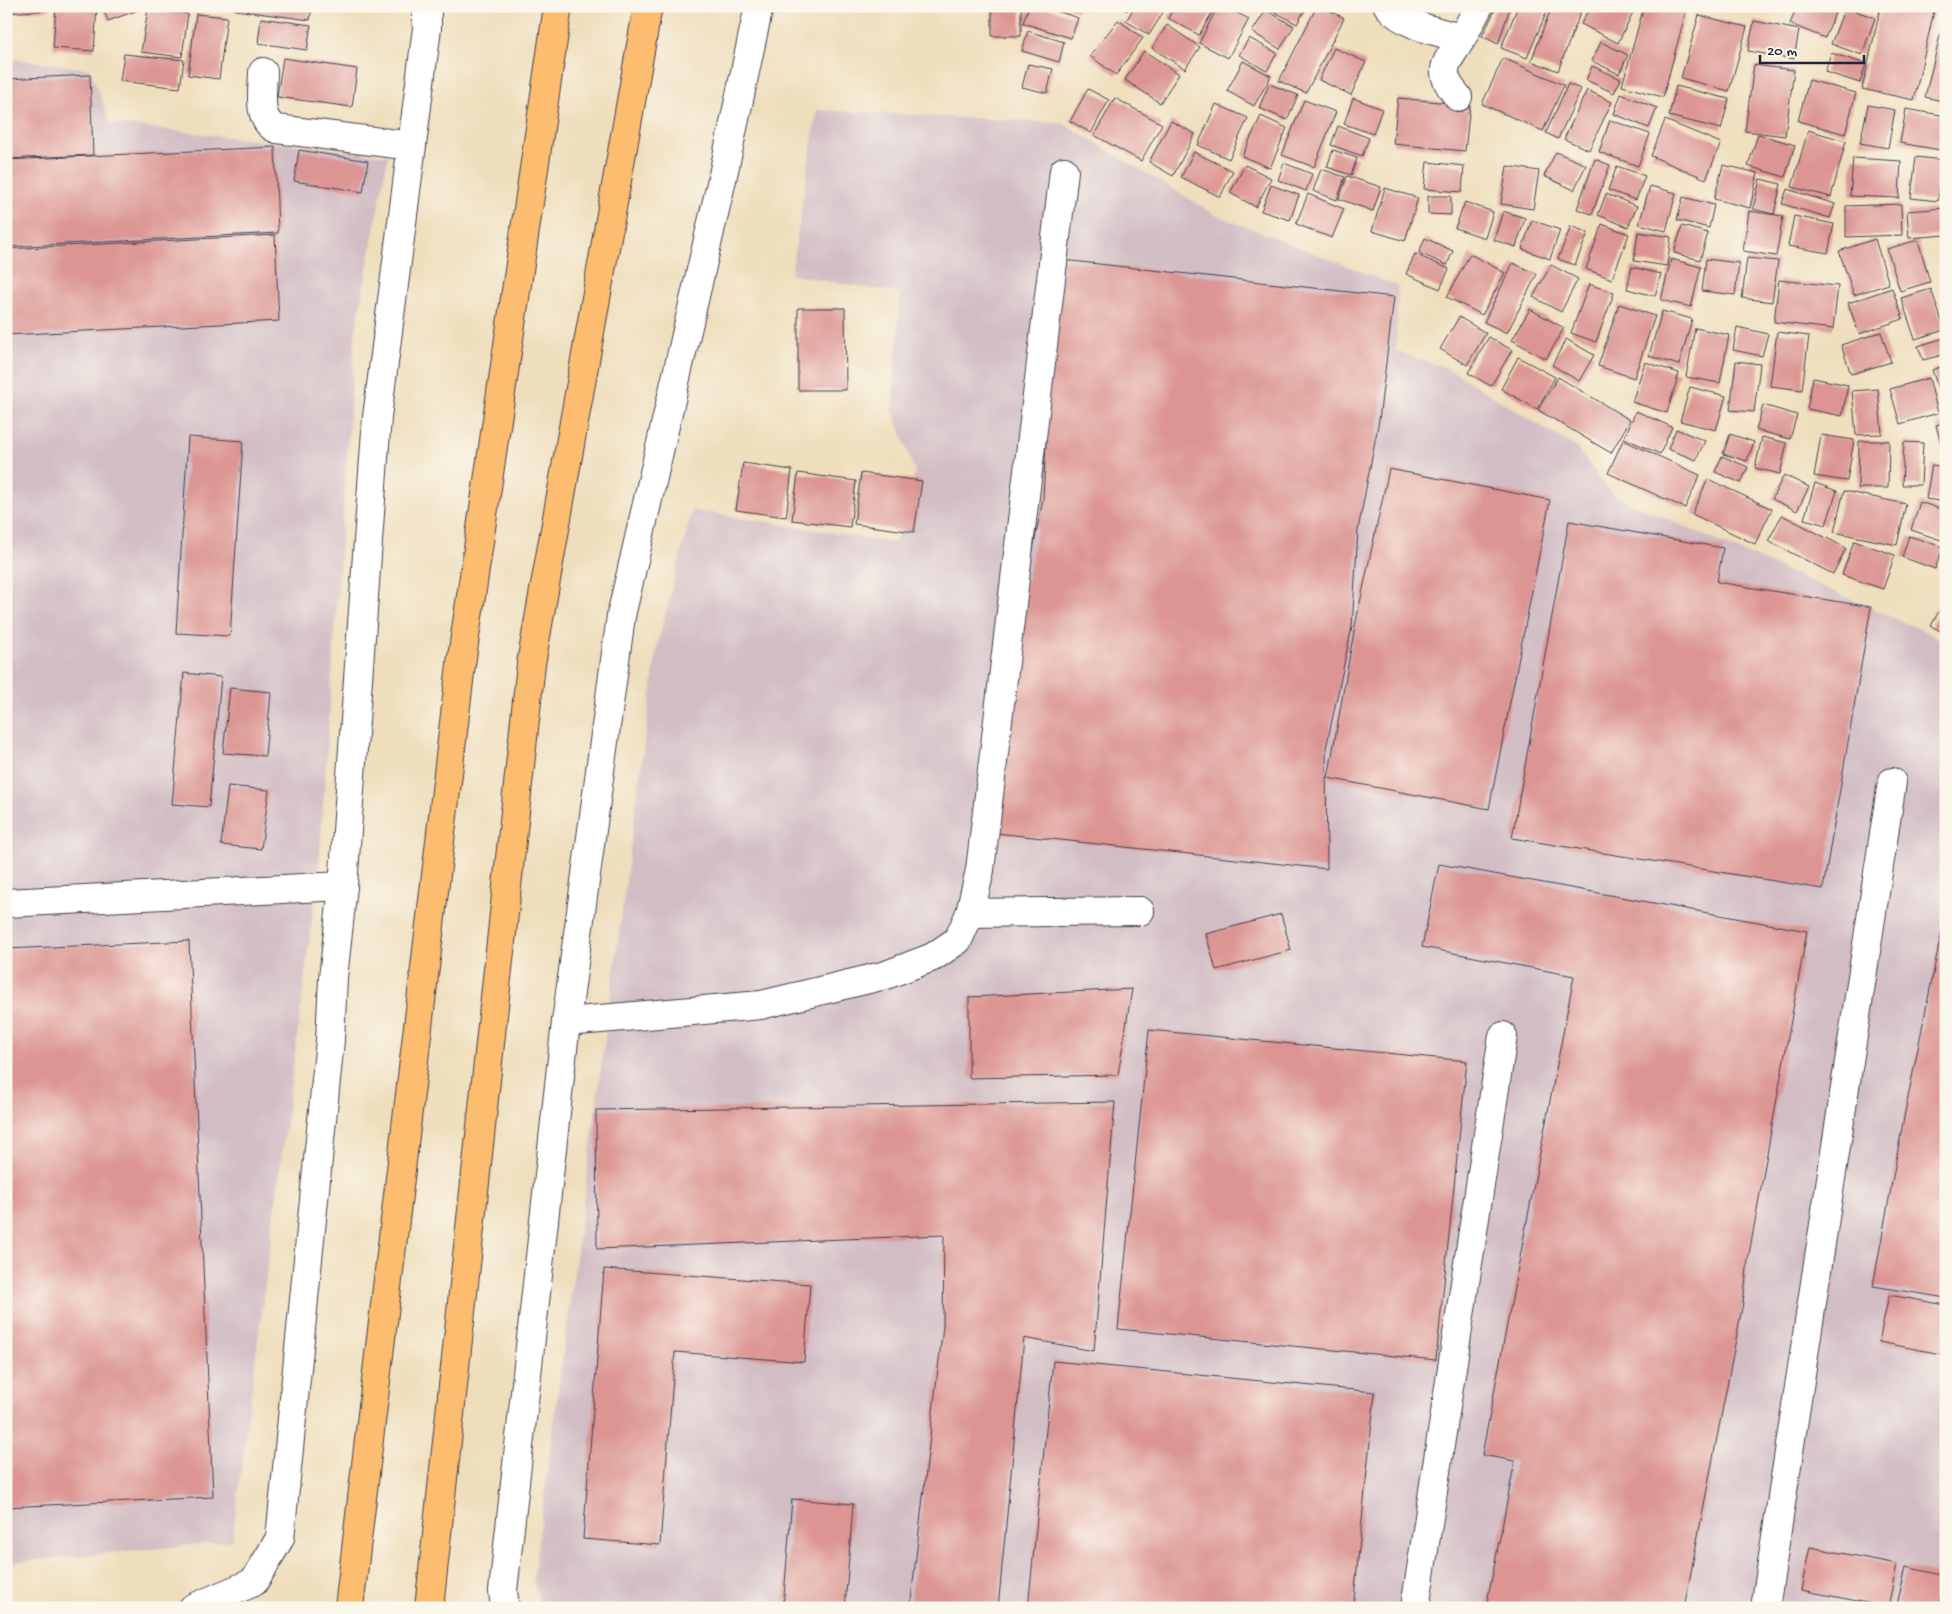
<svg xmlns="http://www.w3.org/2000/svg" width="1952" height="1614" viewBox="0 0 1952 1614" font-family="'Gochi Hand',sans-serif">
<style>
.industrial{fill:#d2bdc5}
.building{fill:#dc9593}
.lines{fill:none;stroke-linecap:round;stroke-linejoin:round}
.minor-casing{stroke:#413e4e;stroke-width:30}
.highway-casing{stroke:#413e4e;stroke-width:30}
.minor{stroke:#fff;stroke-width:28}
.highway{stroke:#fcbd6f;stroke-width:28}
</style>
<rect width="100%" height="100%" fill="#fbf7ec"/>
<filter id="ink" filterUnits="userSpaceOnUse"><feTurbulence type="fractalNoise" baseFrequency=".02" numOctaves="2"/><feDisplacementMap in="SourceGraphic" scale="10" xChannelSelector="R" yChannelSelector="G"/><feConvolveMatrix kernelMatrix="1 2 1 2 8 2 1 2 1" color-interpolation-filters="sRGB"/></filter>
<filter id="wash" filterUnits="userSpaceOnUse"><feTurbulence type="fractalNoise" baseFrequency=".0096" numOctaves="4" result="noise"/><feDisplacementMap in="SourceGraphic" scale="20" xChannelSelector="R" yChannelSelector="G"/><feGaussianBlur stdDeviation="1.12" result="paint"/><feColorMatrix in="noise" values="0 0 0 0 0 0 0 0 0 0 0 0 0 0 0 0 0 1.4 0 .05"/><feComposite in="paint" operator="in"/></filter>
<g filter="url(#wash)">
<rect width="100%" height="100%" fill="#efdebc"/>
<!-- industrial -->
<g class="industrial">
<path d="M6 58 90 69 110 123 388 156 355 335 319 866 232 1541 6 1563Z"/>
<path d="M817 110 1063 123 1216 215 1398 286 1396 351 1449 369 1577 448 1612 495 1933 635 1946 646V1608H541L533 1580 657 647 692 510 895 543 915 472 893 410 900 293 791 275Z"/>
</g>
<g id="blocks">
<!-- building -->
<g class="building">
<path d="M6 6H48L49 10 6 13Z"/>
<path d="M56 6H97L94 51 53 48Z"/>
<path d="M110 6H136L138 10 108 21 103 9Z"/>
<path d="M235 6H312L310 20 235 10Z"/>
<rect x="992" y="6" width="29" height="30"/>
<path d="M1029 6H1042L1078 18 1071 38 1023 23Z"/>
<path d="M1061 6H1079L1077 12Z"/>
<path d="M1120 6H1130L1127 11Z"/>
<path d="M1135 6H1167L1149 35 1126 21Z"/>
<path d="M1175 6H1216L1199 35 1168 18Z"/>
<path d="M1218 6H1224L1249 19 1228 58 1199 43Z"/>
<path d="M1244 6H1257L1254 11Z"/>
<path d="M1269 6H1307L1297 24 1268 8Z"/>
<path d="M1317 6H1321L1344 18 1306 93 1279 81Z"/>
<path d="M1497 6 1510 8 1498 44 1482 36Z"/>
<path d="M1518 6H1549L1527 58 1501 48Z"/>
<path d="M1552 6H1583L1558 71 1531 61Z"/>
<path d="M1590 6H1636L1618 43 1581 24Z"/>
<path d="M1644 6H1681L1687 8 1663 97 1622 86Z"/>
<path d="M1797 6H1838L1825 38 1790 24Z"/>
<path d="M1881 6H1935L1914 100 1862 89Z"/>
<path d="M1845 7 1875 18 1862 55 1831 44Z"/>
<path d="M148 9 188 14 182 57 141 52Z"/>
<path d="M1266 10 1294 26 1280 49 1252 32Z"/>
<path d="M196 14 227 17 219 79 188 75Z"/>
<path d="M1699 15 1747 27 1729 91 1681 78Z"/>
<path d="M1945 15H1946V102L1925 97Z"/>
<path d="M261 18 311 25 307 50 258 43Z"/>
<path d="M1118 20 1143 38 1116 75 1090 56Z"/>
<path d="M1754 21 1799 30 1794 59 1748 51Z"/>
<path d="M1167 25 1200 47 1185 69 1152 48Z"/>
<path d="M1028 31 1064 42 1059 62 1022 51Z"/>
<path d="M1249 38 1277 53 1267 71 1239 55Z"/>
<path d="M1601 42 1628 55 1619 74 1592 61Z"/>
<path d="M1334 48 1366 62 1351 95 1319 80Z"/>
<path d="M1144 51 1179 74 1160 103 1125 80Z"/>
<path d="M1831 53 1866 64 1860 83 1825 72Z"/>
<path d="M124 54 184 60 180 88 120 81Z"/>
<path d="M283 58 357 69 352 107 277 97Z"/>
<path d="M1503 58 1564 85 1543 131 1482 104Z"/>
<path d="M1243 61 1271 76 1254 106 1227 91Z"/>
<path d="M1028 64 1053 69 1047 93 1022 87Z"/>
<path d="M1754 65 1794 70 1785 136 1745 131Z"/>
<path d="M1592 66 1621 79 1614 93 1586 80Z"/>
<path d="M90 75 93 155 6 159V79Z"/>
<path d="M1809 80 1856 93 1845 134 1798 121Z"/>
<path d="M1269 84 1298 95 1287 120 1259 108Z"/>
<path d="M1568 84 1581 89 1558 139 1546 133Z"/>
<path d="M1676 86 1729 99 1721 129 1669 116Z"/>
<path d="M1088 89 1109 100 1091 133 1070 121Z"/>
<path d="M1587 90 1612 102 1589 150 1564 139Z"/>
<path d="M1621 94 1657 108 1649 128 1614 114Z"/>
<path d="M1115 98 1162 124 1141 161 1094 135Z"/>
<path d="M1353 98 1382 109 1373 134 1344 124Z"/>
<path d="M1398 98 1470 105 1465 151 1393 144Z"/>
<path d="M1304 100 1336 112 1314 167 1282 155Z"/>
<path d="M1216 104 1248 118 1229 159 1198 145Z"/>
<path d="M1868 105 1895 110 1888 148 1860 143Z"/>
<path d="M1906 109 1946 116V151L1900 143Z"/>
<path d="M1261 116 1287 128 1270 168 1242 156Z"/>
<path d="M1610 120 1650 134 1638 166 1599 152Z"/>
<path d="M1665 120 1721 143 1706 179 1651 156Z"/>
<path d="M1171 121 1195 134 1173 176 1149 162Z"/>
<path d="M1338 126 1369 138 1362 156 1331 145Z"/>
<path d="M1808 130 1846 141 1831 197 1792 187Z"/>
<path d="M1758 134 1795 145 1785 177 1748 166Z"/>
<path d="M275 147 278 233 6 247V160Z"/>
<path d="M299 150 368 161 363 192 294 181Z"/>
<path d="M1333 150 1357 158 1351 175 1327 167Z"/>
<path d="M1194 152 1233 171 1220 197 1181 177Z"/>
<path d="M1556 152 1586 165 1574 190 1544 176Z"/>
<path d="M1916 157 1943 160 1938 201 1911 198Z"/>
<path d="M1853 158 1901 161 1899 198 1850 196Z"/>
<path d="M1595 159 1610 165 1592 214 1577 209Z"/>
<path d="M1427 162 1464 166 1462 192 1424 189Z"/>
<path d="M1284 163 1312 174 1306 191 1278 180Z"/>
<path d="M1245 165 1271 178 1256 207 1230 193Z"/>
<path d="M1723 165 1758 173 1750 208 1714 199Z"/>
<path d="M1507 166 1539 171 1533 209 1501 204Z"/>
<path d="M1617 166 1645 176 1636 200 1608 190Z"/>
<path d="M1321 169 1345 177 1337 200 1313 191Z"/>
<path d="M1347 176 1381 187 1373 211 1339 199Z"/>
<path d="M1760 179 1781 184 1774 214 1753 209Z"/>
<path d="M1271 185 1299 195 1290 220 1261 211Z"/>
<path d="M1650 186 1676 193 1666 231 1639 224Z"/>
<path d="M1385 188 1418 198 1405 241 1372 231Z"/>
<path d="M1787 189 1835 204 1830 218 1782 204Z"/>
<path d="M1308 194 1344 209 1332 238 1296 224Z"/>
<path d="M1606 194 1637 206 1628 227 1598 215Z"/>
<path d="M1428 196H1451V215L1428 214Z"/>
<path d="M1683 197 1714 205 1709 228 1677 220Z"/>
<path d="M1465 202 1493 212 1485 238 1455 228Z"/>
<path d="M1901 204 1902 235 1846 237V206Z"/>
<path d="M1946 208V235L1909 238 1907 211Z"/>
<path d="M1503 211 1525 218 1516 247 1494 240Z"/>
<path d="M1749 211 1783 216 1776 256 1743 251Z"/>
<path d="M1794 216 1834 224 1828 253 1788 246Z"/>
<path d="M1532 220 1560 230 1550 259 1522 249Z"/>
<path d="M1602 224 1629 234 1612 279 1586 269Z"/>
<path d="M1571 226 1588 233 1575 265 1558 259Z"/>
<path d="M1682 226 1708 233 1700 260 1674 253Z"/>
<path d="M1638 232 1671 237 1667 266 1634 261Z"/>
<path d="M275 235 279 321 6 335V249Z"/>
<path d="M1425 238 1453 251 1447 265 1419 253Z"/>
<path d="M1875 239 1889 284 1854 295 1839 251Z"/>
<path d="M1918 240 1930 282 1900 291 1887 249Z"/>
<path d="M1415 254 1449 269 1440 289 1406 274Z"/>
<path d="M1470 254 1505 273 1482 315 1447 297Z"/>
<path d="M1747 258 1778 261 1772 302 1742 298Z"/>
<path d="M1671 259 1701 267 1691 307 1661 300Z"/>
<path d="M1706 259 1739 263 1735 295 1702 291Z"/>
<path d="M1063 260 1394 297 1379 420 1358 530 1352 627 1326 748 1327 869 996 833 1025 590 1043 499 1049 384Z"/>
<path d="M1513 263 1537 274 1507 333 1484 322Z"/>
<path d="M1551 265 1578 279 1561 312 1533 297Z"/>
<path d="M1632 267 1661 274 1655 296 1627 289Z"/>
<path d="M1779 280 1838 286 1833 329 1774 322Z"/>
<path d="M1589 284 1614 293 1596 342 1571 333Z"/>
<path d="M1892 288 1903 319 1859 334 1848 303Z"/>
<path d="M1931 289 1945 330 1915 339 1901 298Z"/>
<path d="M1619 304 1655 316 1634 378 1598 366Z"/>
<path d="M798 308H845L846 390H798Z"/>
<path d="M1530 309 1564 328 1546 359 1512 340Z"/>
<path d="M1662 311 1692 319 1679 365 1649 356Z"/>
<path d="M1459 317 1486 333 1467 365 1440 349Z"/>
<path d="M1737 327 1768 334 1762 356 1733 350Z"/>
<path d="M1695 328 1729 335 1720 383 1686 377Z"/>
<path d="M1777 332 1809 336 1802 390 1770 386Z"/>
<path d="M1881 332 1891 362 1851 374 1841 345Z"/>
<path d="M1489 337 1512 350 1491 386 1468 373Z"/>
<path d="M1944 338 1946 354 1923 360 1918 346Z"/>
<path d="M1566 339 1594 355 1579 381 1552 365Z"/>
<path d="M1518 357 1555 377 1537 409 1501 389Z"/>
<path d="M1736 361 1760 364 1754 412 1730 410Z"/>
<path d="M1645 362 1679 373 1667 413 1632 402Z"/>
<path d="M1946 365V409H1945L1932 370Z"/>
<path d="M1558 377 1630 420 1611 453 1538 410Z"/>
<path d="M1813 378 1848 385 1842 416 1807 409Z"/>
<path d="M1929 378 1938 413 1900 424 1890 389Z"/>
<path d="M1690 387 1726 396 1716 430 1680 421Z"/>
<path d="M1878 389 1882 434 1856 435 1852 391Z"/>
<path d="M1763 405 1797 415 1790 439 1756 430Z"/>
<path d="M1636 411 1672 427 1660 454 1624 438Z"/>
<path d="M1946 422V458H1945L1936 425Z"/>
<path d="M1676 429 1705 441 1696 460 1668 449Z"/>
<path d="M1730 434 1754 442 1747 461 1723 454Z"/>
<path d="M1821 435 1854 440 1847 481 1814 476Z"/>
<path d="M188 437 243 441 230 636 176 633Z"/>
<path d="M1762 437 1787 443 1780 474 1755 468Z"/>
<path d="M1623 440 1700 475 1685 508 1608 473Z"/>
<path d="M1859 441H1889L1888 488H1858Z"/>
<path d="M1904 442 1923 443 1921 485H1902Z"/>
<path d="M1722 456 1748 467 1741 483 1715 472Z"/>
<path d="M743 463 792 470 786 517 736 510Z"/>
<path d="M1932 465 1946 467V502L1926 499Z"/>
<path d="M1389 469 1550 500 1489 809 1328 778 1355 626Z"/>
<path d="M798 473 856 481 850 527 792 520Z"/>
<path d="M861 473 922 481 914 532 854 524Z"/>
<path d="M1784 475 1809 487 1797 511 1772 499Z"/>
<path d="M1708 479 1772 509 1755 544 1692 514Z"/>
<path d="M1815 483 1837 491 1826 525 1804 519Z"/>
<path d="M1844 491 1906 504 1897 545 1834 532Z"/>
<path d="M1920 502 1946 511 1944 541 1911 530Z"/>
<path d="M1782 515 1846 548 1833 574 1768 541Z"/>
<path d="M1569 521 1723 548 1717 582 1871 607 1823 889 1512 838Z"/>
<path d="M1909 536 1943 547 1935 569 1902 557Z"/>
<path d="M1854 541 1895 555 1883 589 1842 575Z"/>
<path d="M1946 598V634L1931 626Z"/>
<path d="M184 673 221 677 209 807 172 804Z"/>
<path d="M230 688 271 692 265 756 223 753Z"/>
<path d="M228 786 269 790 261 849 221 845Z"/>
<path d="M1439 864 1807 931 1748 1260 1743 1303 1684 1608H1486L1515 1461 1482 1455 1574 976 1422 947Z"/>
<path d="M1281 914 1291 950 1216 970 1206 934Z"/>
<path d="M1945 915H1946V1298L1873 1286 1904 1117Z"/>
<path d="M189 941 213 1497 6 1507V949Z"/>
<path d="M1132 989 1118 1075 969 1078V997Z"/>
<path d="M1149 1030 1467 1061 1436 1360 1118 1329Z"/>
<path d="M1115 1102 1094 1351 1024 1338 998 1608H910L943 1326 944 1235 597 1249 596 1110Z"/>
<path d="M604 1269 810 1284 804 1362 675 1352 660 1545 583 1539Z"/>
<path d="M1889 1295 1946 1305V1355L1879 1342Z"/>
<path d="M1053 1361 1375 1392 1353 1608H1028Z"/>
<path d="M792 1499 853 1504 845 1608H783Z"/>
<path d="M1810 1547 1897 1564 1888 1607 1801 1590Z"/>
<path d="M1906 1567 1946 1576 1938 1608H1909L1897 1605Z"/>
</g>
</g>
</g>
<g filter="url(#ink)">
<use href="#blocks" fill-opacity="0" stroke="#413e4e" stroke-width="1"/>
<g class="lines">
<!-- minor casing -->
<g class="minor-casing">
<g id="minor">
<path d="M1388 6C1404 26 1439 32 1462 38 1446 65 1435 69 1458 97"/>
<path d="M1462 38 1479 6"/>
<path d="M263 72C263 90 256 121 277 129L412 146"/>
<path d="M6 903 343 886"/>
<path d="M970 913 1140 911"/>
<path d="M566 1022 761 1005 886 975 933 957 958 940 970 913 980 870 1064 171"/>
<path d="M193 1608 254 1582 280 1538 330 1040 333 978 343 886 377 417 427 28V6"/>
<path d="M505 1608 503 1591 566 1022 621 616 723 175 759 6"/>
<path d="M1415 1608 1503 1036"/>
<path d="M1765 1608 1892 782"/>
</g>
</g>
<!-- highway casing -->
<g class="highway-casing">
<g id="highway">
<path d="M349 1608 461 664 558 6"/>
<path d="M429 1608 531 664 648 6"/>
</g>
</g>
<!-- minor -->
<use href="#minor" class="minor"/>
<!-- highway -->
<use href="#highway" class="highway"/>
</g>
</g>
<!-- margin -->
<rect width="1952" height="1614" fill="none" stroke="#fbf7ec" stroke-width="25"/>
<!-- scale -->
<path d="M1760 55v8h104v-8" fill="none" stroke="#22223b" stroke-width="2.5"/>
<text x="1767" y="55" font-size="15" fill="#22223b" stroke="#fbf7ec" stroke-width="4" paint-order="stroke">20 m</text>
</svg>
